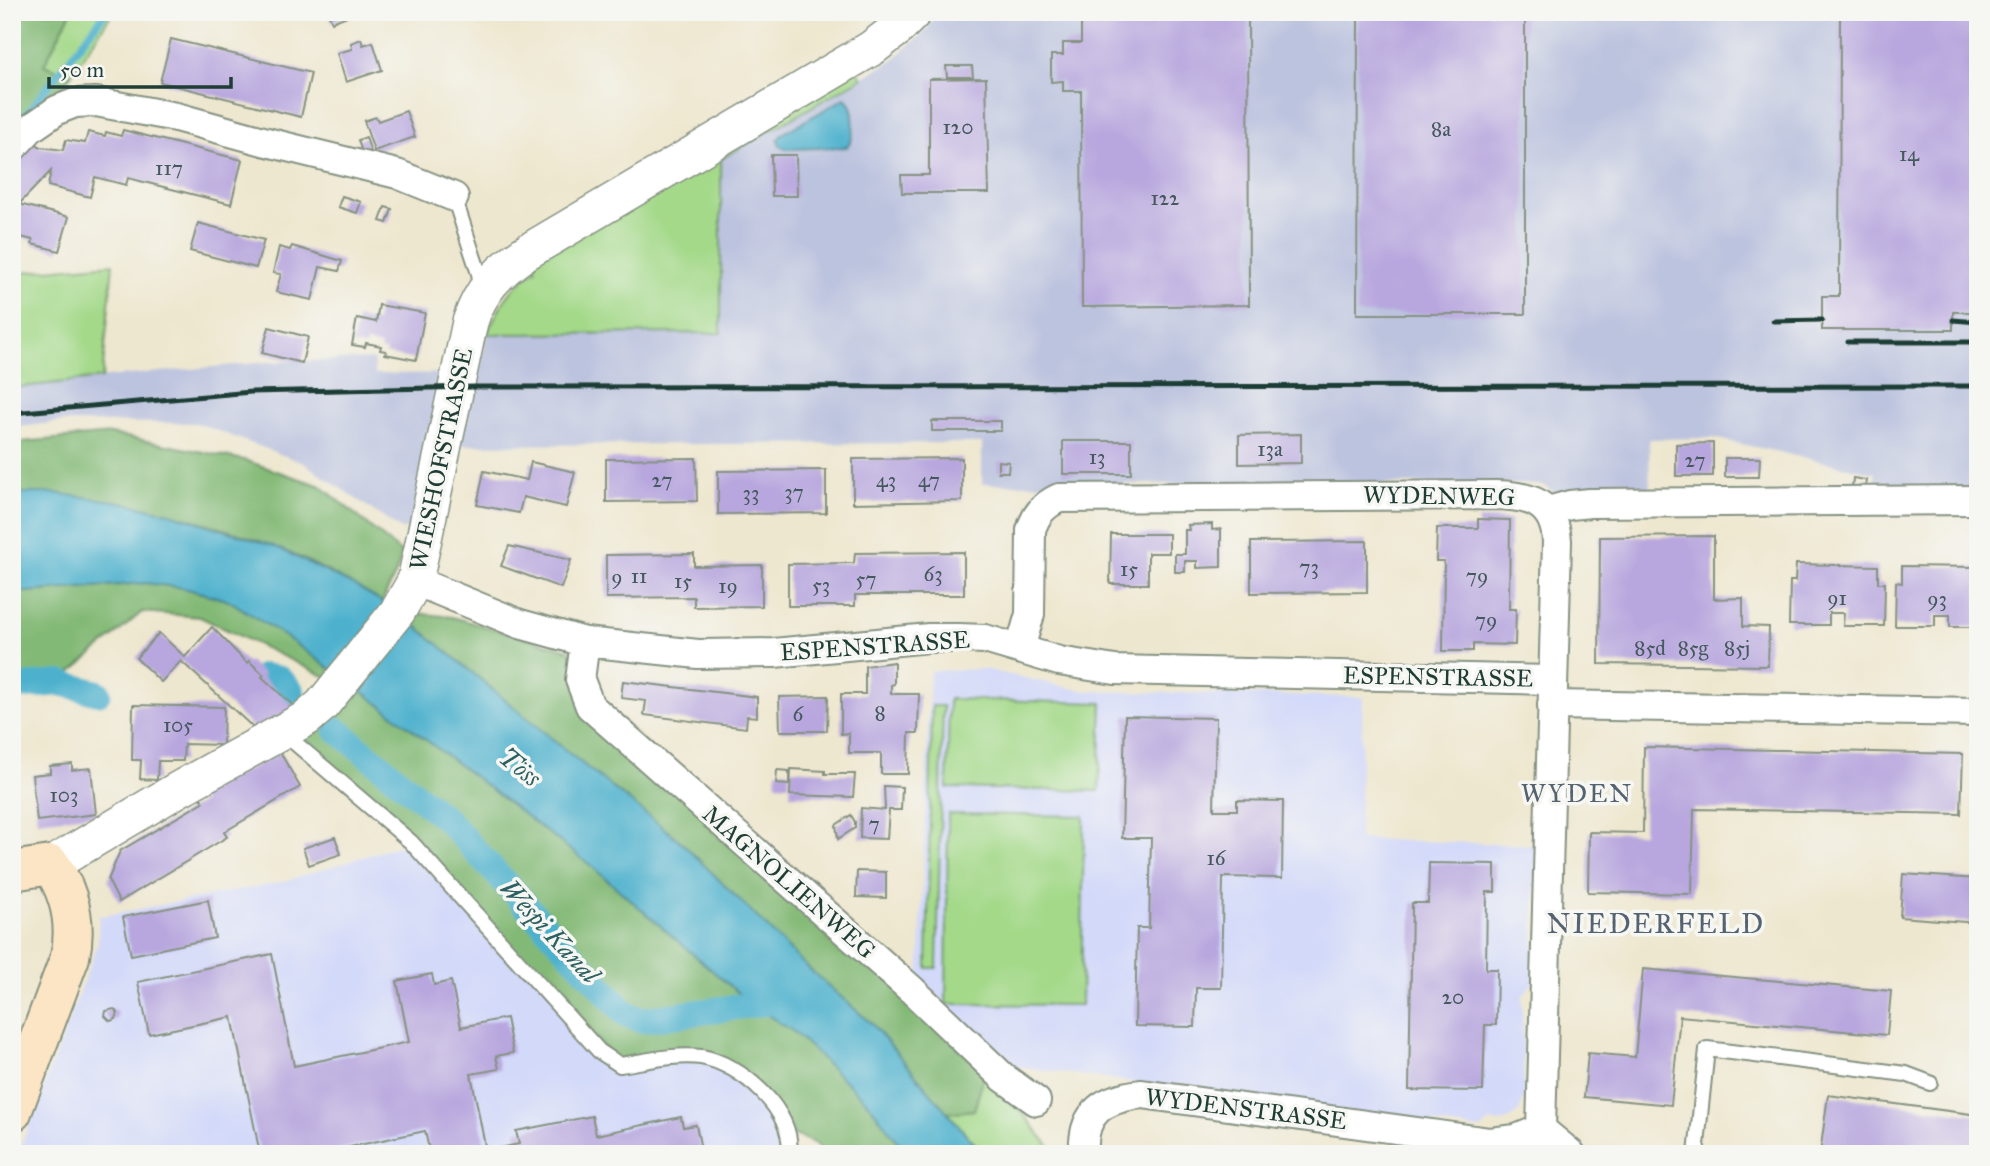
<svg xmlns="http://www.w3.org/2000/svg" width="1990" height="1166" viewBox="0 0 1990 1166" font-family="'IM FELL Great Primer',serif">
<style>
.built{fill:#d3d9f9}
.industrial{fill:#bcc3de}
.green{fill:#a4d98a;stroke:#628b5f;stroke-width:2}
.forest{fill:#83b976;stroke:#517b55;stroke-width:2}
.water{fill:#4eb1cd;stroke:#367780;stroke-width:2}
.lines{fill:none;stroke-linecap:round;stroke-linejoin:round}
.stream{stroke:#4eb1cd;stroke-width:7}
.canal{stroke:#4eb1cd;stroke-width:26}
.building{fill:#b8a7de}
.service-casing{stroke:#869282;stroke-width:18}
.minor-casing{stroke:#869282;stroke-width:32}
.tertiary-casing{stroke:#869282;stroke-width:38}
.secondary-casing{stroke:#869282;stroke-width:42}
.service{stroke:#fff;stroke-width:14}
.minor{stroke:#fff;stroke-width:28}
.tertiary{stroke:#fff;stroke-width:35}
.secondary{stroke:#fce5c4;stroke-width:38}
.rail{stroke:#1f3d34;stroke-width:5}
.labels{text-anchor:middle;dominant-baseline:central;stroke-width:7;stroke-linejoin:round;paint-order:stroke}
.number-label{font-size:21px;fill:#45585e}
.street-label{font-size:24px;fill:#1f3d34;stroke:#f6f6f2}
.water-label{font-size:26px;font-style:italic;fill:#2d6062;stroke:#f6f6f2}
.neighbourhood-label{font-size:26px;letter-spacing:2px;fill:#556270;stroke:#f6f6f2}
.quarter-label{font-size:28px;letter-spacing:2px;fill:#556270;stroke:#f6f6f2}
</style>
<rect width="100%" height="100%" fill="#f6f6f2"/>
<filter id="ink" filterUnits="userSpaceOnUse"><feTurbulence type="fractalNoise" baseFrequency=".0143" numOctaves="2"/><feDisplacementMap in="SourceGraphic" scale="14" xChannelSelector="R" yChannelSelector="G"/><feConvolveMatrix kernelMatrix="1 2 1 2 8 2 1 2 1" color-interpolation-filters="sRGB"/></filter>
<filter id="wash" filterUnits="userSpaceOnUse"><feTurbulence type="fractalNoise" baseFrequency=".00686" numOctaves="4" result="noise"/><feDisplacementMap in="SourceGraphic" scale="28" xChannelSelector="R" yChannelSelector="G"/><feGaussianBlur stdDeviation="1.57" result="paint"/><feColorMatrix in="noise" values="0 0 0 0 0 0 0 0 0 0 0 0 0 0 0 0 0 1.4 0 .05"/><feComposite in="paint" operator="in"/></filter>
<g filter="url(#wash)">
<rect width="100%" height="100%" fill="#eee7cf"/>
<!-- built -->
<g class="built">
<path d="M983 669 1084 691 1363 697 1359 839 1536 845 1533 982 1522 997 1524 1096 1519 1112 1510 1119 1500 1123 1490 1122 1481 1130 1008 1065 919 979 930 671Z"/>
<path d="M411 842 702 1057 756 1086 790 1133 781 1154H18L98 944 99 915 102 916 282 882Z"/>
</g>
<!-- industrial -->
<path class="industrial" d="M939 12H1978V493L1875 494V473L1713 438 1649 439 1650 496 1560 495 1542 485 1529 484H982V443L430 445 413 526 401 530 304 463 197 423 59 422 12 428V388L54 382 266 362 373 359 375 374 478 373 487 334 720 333 721 159 891 61 924 33Z"/>
<!-- green -->
<g class="green">
<path d="M71 12H113L71 75 44 65Z"/>
<path d="M851 60 862 78 721 159V333L487 334C500 304 510 288 536 269L525 253Z"/>
<path d="M113 264 102 378 12 388V273Z"/>
<path d="M949 699 1102 703 1099 791 947 788Z"/>
<path d="M932 706H943L937 968H927Z"/>
<path d="M948 814 1084 816 1081 1005 946 1004Z"/>
<path d="M985 1073 1012 1100 1056 1154H984L948 1113 974 1110Z"/>
</g>
<!-- forest -->
<g class="forest">
<path d="M12 12H71L44 65 71 75 31 128 12 148Z"/>
<path d="M111 434 244 460 321 486 402 553 396 573 382 602C348 582 310 560 273 546 189 514 102 493 12 493V443Z"/>
<path d="M146 583 184 588 230 601 283 635 366 694 589 864 752 1005 794 1032 869 1104 907 1154H824L816 1144 790 1133 756 1086 702 1057 620 1065 411 842 294 742 339 683 200 617 142 612 61 681 12 691V593Z"/>
<path d="M398 611 452 617 583 654 580 680 985 1073 974 1110 948 1113 872 1024 809 969 680 841 575 758Z"/>
</g>
<!-- water -->
<g class="water">
<path d="M845 98C856 106 856 137 847 147L787 149 780 146 778 140 782 134Z"/>
<path d="M12 493H53L115 501 170 513 274 546 353 585 398 611 575 758 680 841 809 969 872 1024 983 1154H907L869 1104 794 1032 752 1005 589 864 366 694 283 635 230 601 184 588 146 583 12 593Z"/>
</g>
<g class="lines">
<!-- stream -->
<path class="stream" d="M20 122 106 12"/>
<!-- canal -->
<g class="canal">
<path d="M264 676 280 679 292 692"/>
<path d="M12 687 61 683 98 693"/>
<path d="M337 730 447 820 626 1014 642 1020 787 1000"/>
</g>
</g>
<g id="blocks">
<!-- building -->
<g class="building">
<path d="M328 12H357L332 22Z"/>
<path d="M1081 12H1248L1249 305 1082 307 1081 91H1063V81L1051 82V55H1063V43H1081Z"/>
<path d="M1358 12H1525V314H1357Z"/>
<path d="M1840 12H1978V312H1953V330H1822V296H1839Z"/>
<path d="M171 39 311 73 301 117 160 82Z"/>
<path d="M361 39 363 45 373 42 382 70 346 82 337 53 352 49 351 43Z"/>
<path d="M946 66H972L973 77H947Z"/>
<path d="M986 78 989 193H902L901 175H929V79Z"/>
<path d="M406 111 415 137 374 151 364 121 376 117 378 121Z"/>
<path d="M123 130 242 160 231 204 128 178 126 185 95 177 90 197 48 186 51 171 19 204 69 217 59 251 32 244 33 240 12 235V161L33 140 40 147 63 150 66 140 85 143 88 132 105 136 106 132 121 136Z"/>
<path d="M366 137 371 153 363 155 358 140Z"/>
<path d="M771 155H796L797 196H772Z"/>
<path d="M342 196 361 202 357 213 338 207Z"/>
<path d="M385 207 392 209 387 223 380 221Z"/>
<path d="M198 223 264 240 256 268 190 251Z"/>
<path d="M292 246 342 261 339 271 320 267 312 300 276 292 281 274 273 273 279 247 290 250Z"/>
<path d="M379 305 425 313 416 360 385 354 386 351 380 350 381 346 366 343 365 347 352 345 357 318 376 322Z"/>
<path d="M269 327 308 337 302 363 262 353Z"/>
<rect x="932" y="421" width="69" height="10"/>
<path d="M1301 434V463L1239 464V435Z"/>
<rect x="1063" y="441" width="68" height="33"/>
<path d="M1713 443V476H1676V444Z"/>
<path d="M696 458 697 501 606 502V459Z"/>
<path d="M962 458V501L853 503V459Z"/>
<path d="M1725 458H1760L1759 477H1725Z"/>
<path d="M998 461 1009 462 1008 472H998Z"/>
<path d="M531 462 575 472 566 507 523 497 519 513 477 505 484 471 527 480Z"/>
<path d="M826 470V513L718 514V471Z"/>
<path d="M1853 478 1866 480 1865 489 1852 488Z"/>
<path d="M1478 519 1510 520 1509 609H1516L1515 645 1473 644V651H1443L1444 561H1436L1437 528H1478Z"/>
<path d="M1212 524V530L1221 529V567L1197 568V561H1185V572H1175V554H1185V530H1189L1188 525Z"/>
<path d="M1111 534H1169V553H1148V584H1110Z"/>
<path d="M1714 536V599L1743 598V626L1769 627 1768 666 1599 664 1600 537Z"/>
<path d="M1367 541V592L1251 593V542Z"/>
<path d="M509 546 571 560 561 588 501 566Z"/>
<path d="M964 552V595H855V606H788V564L854 563 855 553Z"/>
<path d="M694 554V566L762 565V606L694 607V597L606 598V555Z"/>
<path d="M1796 564 1878 566V583H1885L1884 626H1843L1844 613H1829V625H1789L1790 581H1795Z"/>
<path d="M1902 566 1978 567V627H1950V615H1935V626H1895L1896 582 1902 583Z"/>
<path d="M212 627 247 663 249 661 264 675 262 677 297 709 258 732 181 661 161 682 136 658 159 633 185 657Z"/>
<path d="M894 662V684L891 685V694H919L918 733H909L908 774H881V753H849V733L841 734V694H865V666Z"/>
<path d="M623 681 757 697V717L747 716 746 728 644 715 646 701 621 698Z"/>
<path d="M828 696 827 731H780L779 697Z"/>
<path d="M133 705 224 707 223 745 184 744 183 761H158L157 780 140 779 141 760H132Z"/>
<path d="M1125 716 1216 718 1214 810H1237V800L1283 801 1282 878 1223 877 1221 988H1196L1195 1027 1135 1026 1137 928H1149L1151 838H1122Z"/>
<path d="M1644 747 1963 754 1961 814 1694 809 1692 894 1588 892 1589 832 1643 833Z"/>
<path d="M280 752 300 787 224 832 227 837 119 902 108 880 120 851 203 802 200 796Z"/>
<path d="M72 764V770L91 768 96 814 37 821 32 775 50 773V766Z"/>
<path d="M791 769 825 771V774H855L853 797 790 795Z"/>
<path d="M777 770 789 771V785L776 784Z"/>
<path d="M884 786 902 787 901 810H889L887 839 860 838 861 808 885 810Z"/>
<path d="M851 815 855 822V828L838 839 836 825Z"/>
<path d="M335 837 341 854 309 865 303 848Z"/>
<path d="M1429 863 1495 864V892H1487L1486 969H1497L1496 1025H1485L1483 1091 1409 1090 1412 903H1428Z"/>
<path d="M857 871 886 872V898L856 897Z"/>
<path d="M1903 874 1978 879V923L1900 917Z"/>
<path d="M208 900 215 938 131 955 123 917Z"/>
<path d="M272 954 294 1066 409 1042 397 981 432 974 434 985 451 981 461 1027 506 1018 513 1053 496 1056 499 1069 471 1074 486 1151 519 1144 516 1131 592 1116 596 1135 681 1117 683 1127 696 1125 702 1154H430L425 1131 317 1154H260L232 1017 149 1034 138 982Z"/>
<path d="M1643 969 1891 991 1887 1035 1680 1016 1671 1105 1584 1097 1588 1053 1635 1057Z"/>
<path d="M114 1009 118 1013 116 1019 110 1021 105 1016 106 1011Z"/>
<path d="M1828 1095 1978 1115V1154H1820Z"/>
</g>
</g>
</g>
<g filter="url(#ink)">
<use href="#blocks" fill-opacity="0" stroke="#869282" stroke-width="2"/>
<g class="lines">
<!-- service casing -->
<g class="service-casing">
<g id="service">
<path d="M454 197 484 289"/>
<path d="M287 730 294 742 411 842 599 1051 620 1065C646 1061 675 1054 701 1057 740 1063 796 1112 789 1154"/>
<path d="M1696 1154 1707 1049 1906 1074 1930 1083"/>
</g>
</g>
<!-- minor casing -->
<g class="minor-casing">
<g id="minor">
<path d="M12 148 31 128 57 110 75 103 96 102 176 117 267 142 397 174 454 197"/>
<path d="M1548 511 1570 505 1590 503 1978 500"/>
<path d="M415 581 520 624 585 642 698 654 774 653 929 638H959L985 639 1059 661 1115 670 1553 680"/>
<path d="M585 642 580 680 590 706 912 990 1004 1078 1036 1101"/>
<path d="M1020 649 1030 614 1031 530C1036 514 1044 505 1059 498L1496 495C1530 496 1554 502 1557 541L1541 1129"/>
<path d="M1552 705 1978 712"/>
<path d="M1541 1129 1571 1154"/>
<path d="M1084 1154C1081 1111 1105 1098 1142 1094L1490 1142 1516 1139 1541 1129"/>
</g>
</g>
<!-- tertiary casing -->
<g class="tertiary-casing">
<path id="tertiary" d="M51 865 177 790 307 718 322 705 398 611 415 581 470 322C480 290 498 272 525 253L872 48 897 29 914 12"/>
</g>
<!-- secondary casing -->
<g class="secondary-casing">
<path id="secondary" d="M12 871 51 865C70 893 77 924 70 957L12 1112"/>
</g>
<!-- service -->
<use href="#service" class="service"/>
<!-- minor -->
<use href="#minor" class="minor"/>
<!-- tertiary -->
<use href="#tertiary" class="tertiary"/>
<!-- secondary -->
<use href="#secondary" class="secondary"/>
<!-- rail -->
<g class="rail">
<path d="M1953 320 1978 322"/>
<path d="M1773 321 1822 320"/>
<path d="M1848 342H1978"/>
<path d="M12 413 251 392 475 387 1978 386"/>
</g>
</g>
</g>
<g class="labels">
<!-- number labels -->
<g class="number-label">
<text x="958" y="127">120</text>
<text x="1441" y="129">8a</text>
<text x="1909" y="154">14</text>
<text x="169" y="168">117</text>
<text x="1165" y="198">122</text>
<text x="1270" y="449">13a</text>
<text x="1097" y="457">13</text>
<text x="1695" y="460">27</text>
<text x="662" y="480">27</text>
<text x="886" y="480">43</text>
<text x="929" y="480">47</text>
<text x="794" y="492">37</text>
<text x="751" y="493">33</text>
<text x="1309" y="567">73</text>
<text x="1129" y="569">15</text>
<text x="933" y="574">63</text>
<text x="639" y="576">11</text>
<text x="1477" y="576">79</text>
<text x="617" y="577">9</text>
<text x="866" y="579">57</text>
<text x="683" y="581">15</text>
<text x="821" y="585">53</text>
<text x="728" y="586">19</text>
<text x="1837" y="598">91</text>
<text x="1937" y="599">93</text>
<text x="1486" y="620">79</text>
<text x="1650" y="648">85d</text>
<text x="1693" y="648">85g</text>
<text x="1737" y="648">85j</text>
<text x="880" y="713">8</text>
<text x="798" y="714">6</text>
<text x="178" y="725">105</text>
<text x="64" y="795">103</text>
<text x="874" y="824">7</text>
<text x="1216" y="858">16</text>
<text x="1453" y="997">20</text>
</g>
<!-- street labels -->
<g class="street-label">
<text transform="translate(441 459) rotate(-78)">WIESHOFSTRASSE</text>
<text transform="translate(1439 496) rotate(1)">WYDENWEG</text>
<text transform="translate(875 646) rotate(-4)">ESPENSTRASSE</text>
<text transform="translate(1438 677) rotate(1)">ESPENSTRASSE</text>
<text transform="translate(789 882) rotate(41)">MAGNOLIENWEG</text>
<text transform="translate(1246 1109) rotate(7)">WYDENSTRASSE</text>
</g>
<!-- water labels -->
<g class="water-label">
<text transform="translate(520 767) rotate(39)">Töss</text>
<text transform="translate(550 931) rotate(47)">Wespi Kanal</text>
</g>
<!-- neighbourhood labels -->
<g class="neighbourhood-label">
<text x="1577" y="793">WYDEN</text>
</g>
<!-- quarter labels -->
<g class="quarter-label">
<text x="1656" y="923">NIEDERFELD</text>
</g>
</g>
<!-- margin -->
<rect width="1990" height="1166" fill="none" stroke="#f6f6f2" stroke-width="42"/>
<!-- scale -->
<path d="M49 77v10h182v-10" fill="none" stroke="#1f3d34" stroke-width="3.5"/>
<text x="60" y="77" font-size="21" fill="#1f3d34" stroke="#f6f6f2" stroke-width="5" paint-order="stroke">50 m</text>
</svg>
